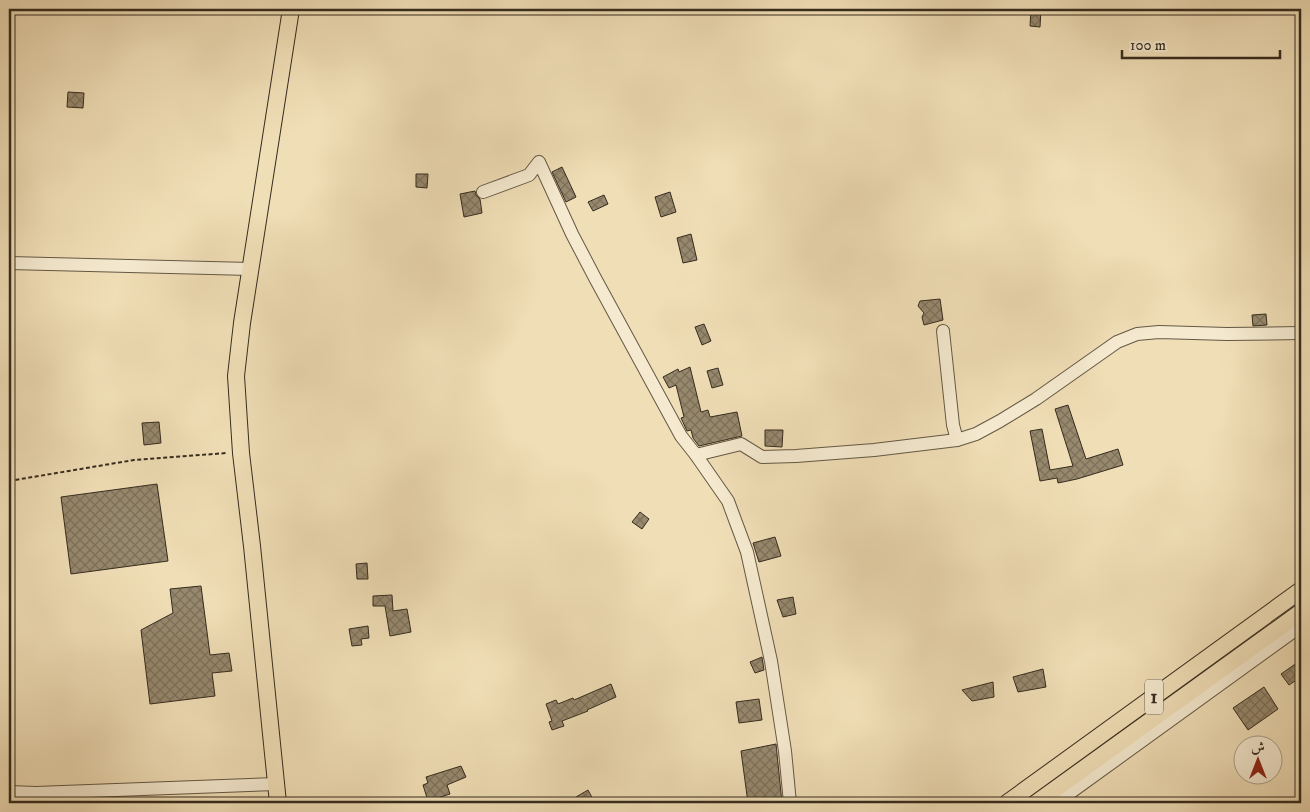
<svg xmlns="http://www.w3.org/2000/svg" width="1310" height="812" viewBox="0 0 1310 812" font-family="'IM FELL DW Pica',Amiri,serif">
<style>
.building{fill:url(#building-cross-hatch);stroke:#362c1f}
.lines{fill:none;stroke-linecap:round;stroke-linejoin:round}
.minor-casing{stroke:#645845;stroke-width:14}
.major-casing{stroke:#362c1f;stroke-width:18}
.path{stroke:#362c1f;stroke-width:2;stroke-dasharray:4 2.5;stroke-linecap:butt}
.minor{stroke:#f5ead0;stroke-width:12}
.major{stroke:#f0deb6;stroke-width:16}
.labels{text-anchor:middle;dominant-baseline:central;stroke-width:4.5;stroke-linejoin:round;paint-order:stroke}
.shield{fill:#f5ead0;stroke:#6f6554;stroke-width:1}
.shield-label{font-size:20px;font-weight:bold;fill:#362c1f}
</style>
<defs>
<pattern id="building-cross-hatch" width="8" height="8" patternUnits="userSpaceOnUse" patternTransform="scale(1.25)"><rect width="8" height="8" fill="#97896e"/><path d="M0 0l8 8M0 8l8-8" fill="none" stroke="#7c705a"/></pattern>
</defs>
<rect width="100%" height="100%" fill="#f0deb6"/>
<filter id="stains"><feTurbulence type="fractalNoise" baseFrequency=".004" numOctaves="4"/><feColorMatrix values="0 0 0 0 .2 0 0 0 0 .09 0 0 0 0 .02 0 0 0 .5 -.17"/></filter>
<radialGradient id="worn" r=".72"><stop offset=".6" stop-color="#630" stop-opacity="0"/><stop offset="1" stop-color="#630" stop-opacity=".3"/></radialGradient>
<!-- building -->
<g class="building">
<path d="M1031 9H1041L1040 27 1030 26Z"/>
<path d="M68 92 84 93 83 108 67 107Z"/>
<path d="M562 167 576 197 566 202 552 172Z"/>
<path d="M416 174H428L427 188 416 187Z"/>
<path d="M475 191 476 195 480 199 482 213 464 217 460 194Z"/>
<path d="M670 192 676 212 661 217 655 197Z"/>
<path d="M604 195 608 204 593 211 588 202Z"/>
<path d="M691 234 697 260 683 263 677 238Z"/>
<path d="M940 299 943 320 924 325 922 317 924 313 918 306 920 301Z"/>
<path d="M1266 314 1267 325 1253 326 1252 315Z"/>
<path d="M704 324 711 341 702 345 695 327Z"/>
<path d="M690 367 701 412 708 410 710 417 737 412 742 436 699 446 693 438 691 430 687 431 681 418 684 417 676 385 669 388 663 377 678 369 679 372Z"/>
<path d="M718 368 723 385 712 388 707 371Z"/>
<path d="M1068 405 1086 459 1118 449 1123 465 1077 479 1058 483 1057 478 1040 481 1030 431 1042 429 1050 470 1073 466 1055 409Z"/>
<path d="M159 422 161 443 144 445 142 423Z"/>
<path d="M765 430H783L782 447 765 446Z"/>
<path d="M157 484 168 561 71 574 61 497Z"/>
<path d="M640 512 649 519 642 529 632 522Z"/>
<path d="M775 537 781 556 759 562 753 543Z"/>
<path d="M367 563 368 579H357L356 564Z"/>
<path d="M201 586 210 655 229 653 232 671 212 673 215 696 150 704 141 630 173 613 170 589Z"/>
<path d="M392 595 393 611 407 609 411 632 390 636 385 606H373V596Z"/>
<path d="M793 597 796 614 783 617 777 600Z"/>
<path d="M368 626 369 638 361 639 362 645 352 646 349 629Z"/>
<path d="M762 657 764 670 755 673 750 662Z"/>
<path d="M1301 660V677L1289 685 1281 674Z"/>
<path d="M1043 669 1046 687 1018 692 1013 677Z"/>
<path d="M993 682 994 697 972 701 962 690Z"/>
<path d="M611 684 616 697 587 710 588 711 562 721 564 726 552 730 549 722 552 721 546 704 556 700 558 704 573 698 574 700Z"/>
<path d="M1264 687 1278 709 1248 730 1233 708Z"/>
<path d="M759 699 762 720 739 723 736 702Z"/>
<path d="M776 744 782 803H748L741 751Z"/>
<path d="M461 766 466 777 447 785 450 794 428 801 423 785 428 783 426 777Z"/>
<path d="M588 790 595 803H579L576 797Z"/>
</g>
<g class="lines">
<!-- minor casing -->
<g class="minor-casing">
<g id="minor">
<path d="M483 192 529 175 539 162 572 234 595 278 681 436 696 455 741 444 762 457 796 456 874 450 957 440 976 434 1000 421 1036 399 1117 342 1137 334 1159 332 1227 334 1301 333"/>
<path d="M9 263 250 269"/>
<path d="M943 331 953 425 957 440"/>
<path d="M696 455 728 501 747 552 771 661 785 751 790 803"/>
<path d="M9 792 36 793 277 784"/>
<path d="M1056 803 1301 626"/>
</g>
</g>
<!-- major casing -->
<g class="major-casing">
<g id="major">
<path d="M278 803 252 546 241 453 236 376 242 323 291 9"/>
<path d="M1007 803 1301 590"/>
<path d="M1036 803 1301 612"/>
</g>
</g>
<!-- path -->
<path class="path" d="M9 481 134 460 227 453"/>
<!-- minor -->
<use href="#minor" class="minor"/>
<!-- major -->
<use href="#major" class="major"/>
</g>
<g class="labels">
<!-- shield labels -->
<rect class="shield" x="1145" y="679.5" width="18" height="35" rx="4"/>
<g class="shield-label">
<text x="1154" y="697">1</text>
</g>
</g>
<!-- margin -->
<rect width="1310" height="812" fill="none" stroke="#f0deb6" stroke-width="30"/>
<rect x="10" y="10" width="1290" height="792" fill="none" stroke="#362c1f" stroke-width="2.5"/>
<rect x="15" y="15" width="1280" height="782" fill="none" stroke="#362c1f"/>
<!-- north arrow -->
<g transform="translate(1258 760)"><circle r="24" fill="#f5ead0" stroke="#a99e89"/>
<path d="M0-4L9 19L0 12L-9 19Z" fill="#8f2418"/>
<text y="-8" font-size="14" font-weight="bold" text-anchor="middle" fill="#362c1f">ش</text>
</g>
<!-- scale -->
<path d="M1122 50v8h158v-8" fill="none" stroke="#362c1f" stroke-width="2.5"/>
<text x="1130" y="50" font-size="15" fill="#362c1f" stroke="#f5ead0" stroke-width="4" paint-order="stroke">100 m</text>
<rect width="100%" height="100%" filter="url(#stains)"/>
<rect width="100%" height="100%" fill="url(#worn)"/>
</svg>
